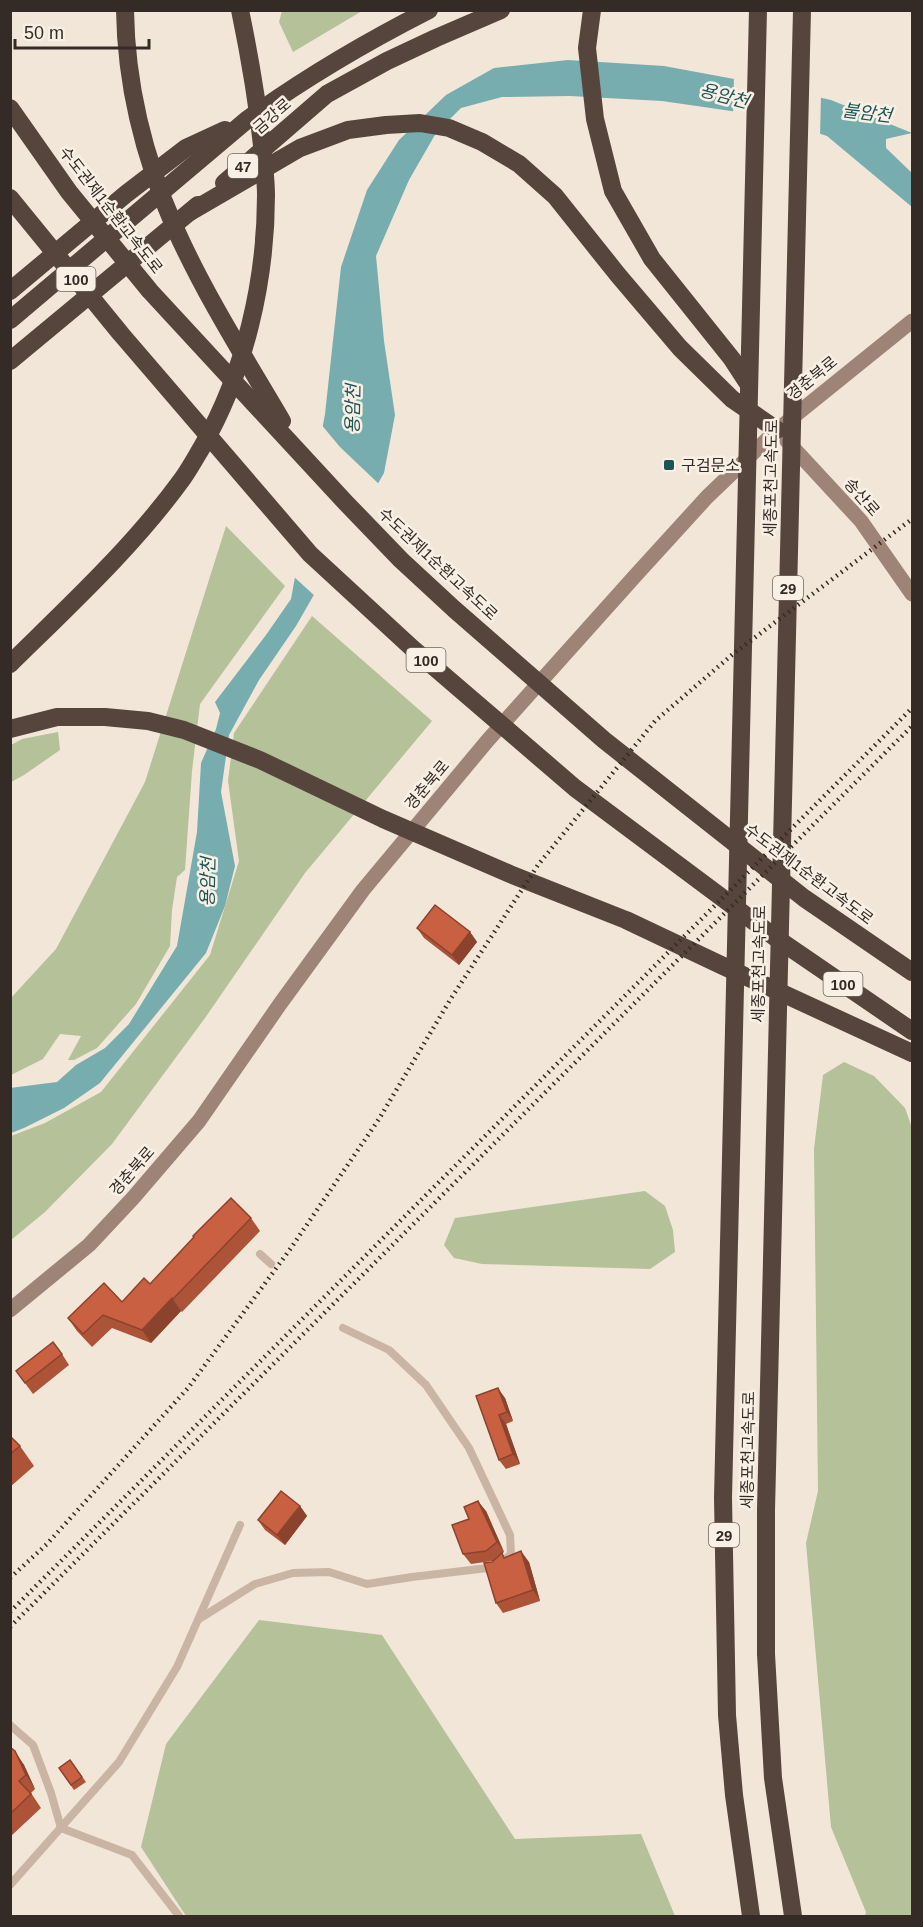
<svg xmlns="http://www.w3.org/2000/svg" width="923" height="1927" viewBox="0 0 923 1927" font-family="Arial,'Noto Sans KR',sans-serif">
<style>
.green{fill:#b4c199}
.water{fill:#77adaf}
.pier{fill:#f2e6d9}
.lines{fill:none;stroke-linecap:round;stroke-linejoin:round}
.lane{stroke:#cab5a5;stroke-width:8}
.secondary{stroke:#9d8476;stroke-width:15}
.highway{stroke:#56453d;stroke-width:18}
.rail{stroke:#352b26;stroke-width:4.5;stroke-dasharray:1.5 4.5;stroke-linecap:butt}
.wall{fill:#ac5338}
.shaded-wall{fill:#8c432e}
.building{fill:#c86041;stroke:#8c432e;stroke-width:1.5}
.poi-dot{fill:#1b5457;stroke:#f9f0e5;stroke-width:2}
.labels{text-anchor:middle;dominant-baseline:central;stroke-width:5;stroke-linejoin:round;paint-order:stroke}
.shield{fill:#f9f0e5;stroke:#70665f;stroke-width:1.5}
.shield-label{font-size:15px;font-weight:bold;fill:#352b26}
.street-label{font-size:16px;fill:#352b26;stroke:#f9f0e5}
.poi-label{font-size:16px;fill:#352b26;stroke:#f9f0e5;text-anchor:start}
.water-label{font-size:18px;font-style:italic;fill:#1b5457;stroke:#f9f0e5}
</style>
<rect width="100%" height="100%" fill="#f2e6d9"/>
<!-- green -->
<g class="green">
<path d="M282 11V10L362 11 293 52 279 22Z"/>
<path d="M226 526 285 586 200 704 192 771 185 870 177 877 172 910 170 946 136 1004 97 1048 74 1060H68L81 1036 60 1034 43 1059 11 1075 10 999 56 949 145 782Z"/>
<path d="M312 616 432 721 305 873 205 1018 112 1144 45 1212 11 1240V1136L45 1123 101 1092 210 955 239 861 228 781 234 733Z"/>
<path d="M58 732 60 750 24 775 11 782V745L22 739Z"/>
<path d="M844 1062 874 1076 905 1108 912 1128V1916H865L866 1912 831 1827 806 1543 818 1491 814 1149 823 1075Z"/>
<path d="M645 1191 665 1206 673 1230 675 1252 650 1269 482 1264 454 1258 444 1245 455 1218Z"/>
<path d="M259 1620 382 1635 515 1839 641 1834 675 1916H186L141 1847 166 1744Z"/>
</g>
<!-- water -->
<path class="water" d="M568 60 664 66 745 81 831 100 912 133 886 139V148L912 173V207L827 136 765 116 662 101 570 96 502 97 461 108 436 133 409 180 376 256 384 341 395 415 384 473 296 626 259 680 229 735 221 792 235 866 225 906 206 953 100 1083 64 1108 24 1128 11 1133 10 1088 57 1082 76 1065 105 1048 129 1024 177 946 197 832 201 763 216 729 220 713 215 702 266 635 291 599 325 414 341 267 367 190 399 140 446 95 494 68Z"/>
<!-- pier -->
<g class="pier">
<path d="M734 76 821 94 820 137 764 119 733 114Z"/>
<path d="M320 423 340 447 380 485 316 597 292 575Z"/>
</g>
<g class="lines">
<!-- lane -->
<g class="lane">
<path d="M260 1254 271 1264"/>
<path d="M199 1619 255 1584 293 1573 329 1572 367 1584 412 1577 496 1567 511 1554 510 1535 469 1448 426 1385 389 1350 343 1328"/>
<path d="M10 1725 33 1745 51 1793 61 1828 132 1855 179 1916"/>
<path d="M10 1885 119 1762 177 1667 240 1525"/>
</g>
<!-- secondary -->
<g class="secondary">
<path d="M787 441 861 521 912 594"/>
<path d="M10 1310 89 1245 133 1198 199 1121 280 1004 363 890 488 740 635 576 707 497 777 430 912 321"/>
</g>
<!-- highway -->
<g class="highway">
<path d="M125 10C126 85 145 160 175 228 205 295 245 358 282 421"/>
<path d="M592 10 587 48 595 119 613 191 652 259 732 359 749 385"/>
<path d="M10 108 69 192 150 291 346 503 401 560 454 609 604 740 804 898 912 972"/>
<path d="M224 183 327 94 387 61 436 38 501 10"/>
<path d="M10 198 121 334 310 554 412 648 575 788 776 938 912 1031"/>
<path d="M190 212 300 148 348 130 386 125 420 123 449 128 482 142 519 164 555 196 618 275 680 348 732 399 777 430"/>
<path d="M10 291 126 194 186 148 225 130"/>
<path d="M10 320 248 119C305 78 366 42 429 10"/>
<path d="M10 361 198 205"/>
<path d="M10 664C70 605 134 546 183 478 190 468 196 457 202 447 245 372 266 281 266 195 266 181 264 167 263 154 258 106 250 58 240 10"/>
<path d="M10 729 57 717H105L148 721 184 730 260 760 383 819 510 874 626 920 721 965 912 1053"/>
<path d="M751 1916 734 1795 727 1715 723 1498 758 10"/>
<path d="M793 1916 773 1778 766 1654V1510L802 10"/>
</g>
<!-- rail -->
<g class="rail">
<path d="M10 1578 47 1544 188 1388 291 1248 379 1119 450 1000 538 865 655 721 733 654 912 519"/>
<path d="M10 1612 912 708"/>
<path d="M10 1627 912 726"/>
</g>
</g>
<!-- wall -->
<g class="wall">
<path d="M417 928 470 932 477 942 459 965 424 938Z"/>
<path d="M251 1218 260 1231 182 1312 181 1311 151 1343 112 1328 92 1347 77 1331 68 1318 122 1302Z"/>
<path d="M62 1354 69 1365 33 1394 16 1371Z"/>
<path d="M476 1396 505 1398 513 1421 506 1424 520 1464 506 1469 499 1460Z"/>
<path d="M10 1436 20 1446 34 1466 10 1487Z"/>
<path d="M300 1506 307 1516 285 1545 265 1530 258 1520Z"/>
<path d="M486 1511 504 1552 502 1554 504 1557 529 1562 540 1601 503 1613 496 1603 492 1561 471 1564 463 1554Z"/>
<path d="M10 1747 24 1765 35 1789 31 1793 41 1808 10 1837Z"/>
<path d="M70 1760 86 1782 74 1790 59 1768Z"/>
</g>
<!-- shaded-wall -->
<g class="shaded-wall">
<path d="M470 932 477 942 459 965 452 955Z"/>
<path d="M172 1298 181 1311 151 1343 142 1330Z"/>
<path d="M498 1388 505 1398 513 1421 507 1412Z"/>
<path d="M499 1415 506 1424 520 1464 513 1454Z"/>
<path d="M478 1501 486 1511 504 1552 497 1542Z"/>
<path d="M300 1506 307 1516 285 1545 277 1535Z"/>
<path d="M521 1551 529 1562 540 1601 533 1590Z"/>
<path d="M15 1751 24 1765 35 1789 26 1775Z"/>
</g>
<!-- building -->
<g class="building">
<path d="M435 905 470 932 452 955 417 928Z"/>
<path d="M231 1198 251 1218 173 1299 172 1298 142 1330 103 1315 83 1334 68 1318 104 1283 122 1302 144 1278 150 1284 194 1237 193 1236Z"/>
<path d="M53 1342 62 1354 25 1383 16 1371Z"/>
<path d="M498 1388 507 1412 499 1415 513 1454 499 1460 476 1396Z"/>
<path d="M10 1436 20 1446 10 1454Z"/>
<path d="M281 1491 300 1506 277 1535 258 1520Z"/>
<path d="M478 1501 497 1542 486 1551 463 1554 452 1525 469 1519 464 1507Z"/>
<path d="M521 1551 533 1590 496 1603 484 1563 492 1562 502 1553 504 1558Z"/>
<path d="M10 1747 15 1751 26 1775 19 1781 31 1794 10 1814Z"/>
<path d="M70 1760 82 1777 71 1785 59 1768Z"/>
</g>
<!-- markers -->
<rect class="poi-dot" x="663" y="459" width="12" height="12" rx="3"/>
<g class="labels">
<!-- shield labels -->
<g class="shield">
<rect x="228" y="154" width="30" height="24" rx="4.5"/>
<rect x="56.5" y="267" width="39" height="24" rx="4.5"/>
<rect x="773" y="576" width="30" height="24" rx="4.5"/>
<rect x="406.5" y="648" width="39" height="24" rx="4.5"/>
<rect x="823.5" y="972" width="39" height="24" rx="4.5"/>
<rect x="709" y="1523" width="30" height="24" rx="4.5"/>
</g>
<g class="shield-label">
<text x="243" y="166">47</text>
<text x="76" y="279">100</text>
<text x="788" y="588">29</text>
<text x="426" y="660">100</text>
<text x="843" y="984">100</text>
<text x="724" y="1535">29</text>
</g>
<!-- street labels -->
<g class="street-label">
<text transform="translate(272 116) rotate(-41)">금강로</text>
<text transform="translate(111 210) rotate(52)">수도권제1순환고속도로</text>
<text transform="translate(812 378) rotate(-39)">경춘북로</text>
<text transform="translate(771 478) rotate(-89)">세종포천고속도로</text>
<text transform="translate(862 497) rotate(49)">송산로</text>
<text transform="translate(438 564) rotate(43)">수도권제1순환고속도로</text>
<text transform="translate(427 785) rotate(-50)">경춘북로</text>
<text transform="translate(809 874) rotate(37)">수도권제1순환고속도로</text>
<text transform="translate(759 964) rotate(-89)">세종포천고속도로</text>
<text transform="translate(132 1171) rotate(-49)">경춘북로</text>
<text transform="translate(748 1450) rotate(-89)">세종포천고속도로</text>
</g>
<!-- poi labels -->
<g class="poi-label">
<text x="681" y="465">구검문소</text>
</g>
<!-- water labels -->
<g class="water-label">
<text transform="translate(724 96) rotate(15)">용암천</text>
<text transform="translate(867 113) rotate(7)">불암천</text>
<text transform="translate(353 409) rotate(-89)">용암천</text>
<text transform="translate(208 882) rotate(-89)">용암천</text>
</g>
</g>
<!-- border -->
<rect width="923" height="1927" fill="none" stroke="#352b26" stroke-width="24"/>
<!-- scale -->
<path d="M15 39v9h134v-9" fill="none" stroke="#352b26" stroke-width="3"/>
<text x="24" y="39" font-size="18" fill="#352b26" stroke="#f9f0e5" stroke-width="4.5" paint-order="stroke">50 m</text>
</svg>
